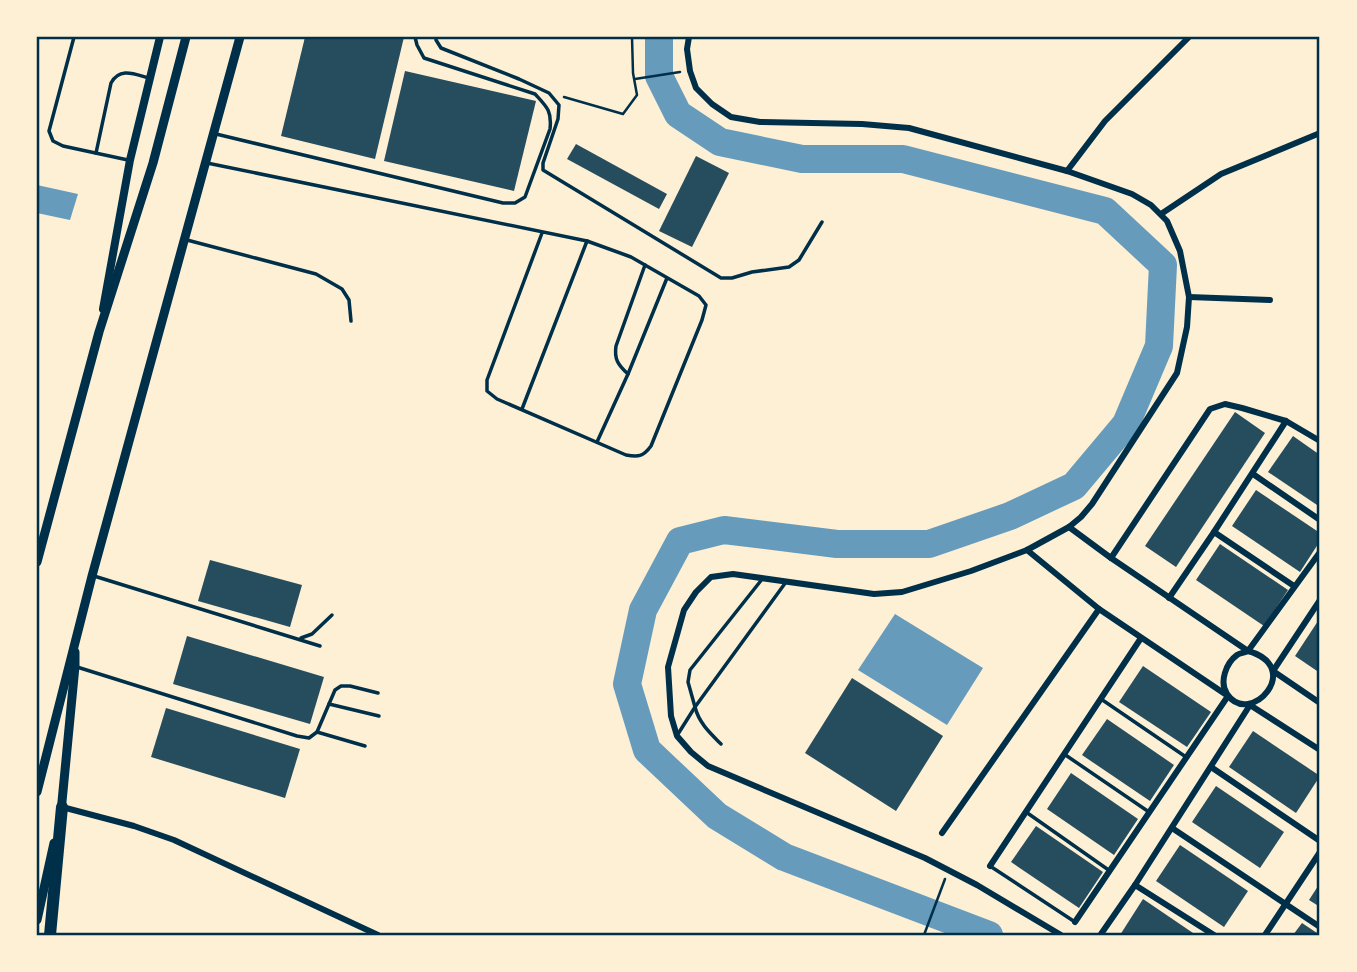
<svg xmlns="http://www.w3.org/2000/svg" width="1357" height="972" viewBox="0 0 1357 972" font-family="Montserrat,sans-serif">
<style>
.water{fill:#669bbc}
.lines{fill:none;stroke-linecap:round;stroke-linejoin:round}
.river{stroke:#669bbc;stroke-width:28}
.building{fill:#264d5e}
.path{stroke:#003049;stroke-width:2.5}
.service{stroke:#003049;stroke-width:3.5}
.minor{stroke:#003049;stroke-width:6}
.tertiary{stroke:#003049;stroke-width:8}
.secondary{stroke:#003049;stroke-width:9}
.motorway{stroke:#003049;stroke-width:12}
.neatline{fill:none;stroke:#003049;stroke-width:2.5}
</style>
<rect width="100%" height="100%" fill="#fdf0d5"/>
<!-- water -->
<g class="water">
<path d="M37 185 78 194 70 220 37 213Z"/>
<path d="M895 614 983 668 947 725 858 670Z"/>
</g>
<g class="lines">
<!-- river -->
<path class="river" d="M659 37V76L678 114 720 142 802 159H903L1105 211 1163 265 1159 346 1126 424 1074 486 1010 516 929 544H837L724 530 680 541 643 610 627 684 647 750 717 816 784 857 989 935"/>
</g>
<!-- building -->
<g class="building">
<path d="M305 37H404L375 159 281 136Z"/>
<path d="M405 71 536 101 514 191 384 161Z"/>
<path d="M576 144 667 194 659 209 567 159Z"/>
<path d="M696 156 729 173 692 247 659 231Z"/>
<path d="M1235 412 1265 433 1176 567 1145 546Z"/>
<path d="M1293 436 1320 455V507L1268 472Z"/>
<path d="M1256 490 1320 533V541L1300 572 1232 526Z"/>
<path d="M1220 544 1288 590 1264 626 1196 580Z"/>
<path d="M210 560 302 585 290 627 198 601Z"/>
<path d="M1320 618V673L1295 656Z"/>
<path d="M187 636 324 677 310 724 173 684Z"/>
<path d="M1143 666 1211 712 1187 747 1119 702Z"/>
<path d="M852 678 943 736 896 811 805 753Z"/>
<path d="M166 708 300 749 285 798 151 757Z"/>
<path d="M1107 719 1174 765 1150 801 1082 755Z"/>
<path d="M1253 731 1320 776 1296 813 1229 767Z"/>
<path d="M1071 773 1138 819 1114 855 1047 809Z"/>
<path d="M1216 786 1284 832 1260 868 1192 822Z"/>
<path d="M1036 826 1103 872 1079 908 1011 862Z"/>
<path d="M1180 845 1248 891 1224 927 1156 881Z"/>
<path d="M1320 883V907L1309 900Z"/>
<path d="M1143 899 1196 935H1120Z"/>
<path d="M1302 923 1320 935H1293Z"/>
</g>
<g class="lines">
<!-- path -->
<g class="path">
<path d="M635 79 680 72"/>
<path d="M564 97 623 114 637 95 633 73 632 37"/>
<path d="M924 935 945 879"/>
</g>
<!-- service -->
<g class="service">
<path d="M74 37 49 131 53 141 63 146 128 160"/>
<path d="M436 37V40L441 48 519 79 549 93 559 105 558 119 543 163V170L721 278H732L752 272 789 267 799 260 822 222"/>
<path d="M216 134 503 203H515L525 197 550 129C552 111 547 107 535 94L424 58 417 45 415 37"/>
<path d="M96 153 111 83C120 67 134 74 149 78"/>
<path d="M207 163 587 241 631 257 699 296 706 305 702 320 651 446C643 457 638 457 626 455L497 399 487 391V380L542 233"/>
<path d="M187 240 316 274 342 289 349 300 351 321"/>
<path d="M628 374C618 365 614 359 616 346L645 265"/>
<path d="M522 409 587 241"/>
<path d="M597 442 628 374 667 278"/>
<path d="M94 576 320 646"/>
<path d="M301 638 312 634 332 615"/>
<path d="M77 667 297 736 309 738 317 732 335 690 341 686H350L378 693"/>
<path d="M1101 699 1186 757"/>
<path d="M329 704 379 716"/>
<path d="M317 732 365 746"/>
<path d="M678 734 695 707 688 682 690 670 763 578"/>
<path d="M721 744C710 733 699 723 695 707L786 582"/>
<path d="M1064 754 1149 812"/>
<path d="M1026 812 1110 871"/>
<path d="M990 866 1075 922"/>
</g>
<!-- minor -->
<g class="minor">
<path d="M689 37 687 49 690 71 696 88 712 104 731 117 760 122 862 124 909 128 1067 171 1132 194 1151 205 1167 221 1180 251 1189 297 1187 327 1177 373 1092 504 1081 517 1069 527 1027 550 971 571 902 592 874 594 733 574 711 577 696 592 684 610 668 667 671 716 677 736 691 752 708 766 925 858 977 885 1061 935"/>
<path d="M1067 171 1105 121 1189 37"/>
<path d="M1161 214 1221 174 1320 133"/>
<path d="M1189 297 1270 300"/>
<path d="M1253 474 1320 520"/>
<path d="M1069 527 1111 558 1248 651 1320 552"/>
<path d="M1214 532 1294 586"/>
<path d="M1027 550 1099 609 1228 696 1075 922"/>
<path d="M1111 558 1210 409 1225 404 1242 408 1286 421 1320 441"/>
<path d="M1169 598 1214 532 1286 421"/>
<path d="M1320 600 1273 671 1320 703"/>
<path d="M1248 651C1305 667 1250 728 1227 694 1219 682 1226 663 1237 655 1240 653 1244 653 1248 651Z"/>
<path d="M1211 767 1320 841"/>
<path d="M62 807 134 826 174 840 378 935"/>
<path d="M1172 828 1320 927"/>
<path d="M942 833 1099 609"/>
<path d="M990 866 1141 638"/>
<path d="M1135 885 1214 935"/>
<path d="M1102 935 1101 934 1135 885 1250 705 1320 750"/>
<path d="M1265 935 1320 852"/>
</g>
<!-- tertiary -->
<path class="tertiary" d="M103 309 130 160 160 37"/>
<!-- secondary -->
<g class="secondary">
<path d="M37 562 99 332 153 163 186 37"/>
<path d="M37 792 92 576 240 37"/>
<path d="M61 812 75 666V652"/>
<path d="M37 920 54 843"/>
</g>
<!-- motorway -->
<path class="motorway" d="M50 935 62 807"/>
</g>
<!-- border -->
<rect width="1357" height="972" fill="none" stroke="#fdf0d5" stroke-width="77"/>
<rect x="38" y="38" width="1280" height="896" class="neatline"/>
</svg>
